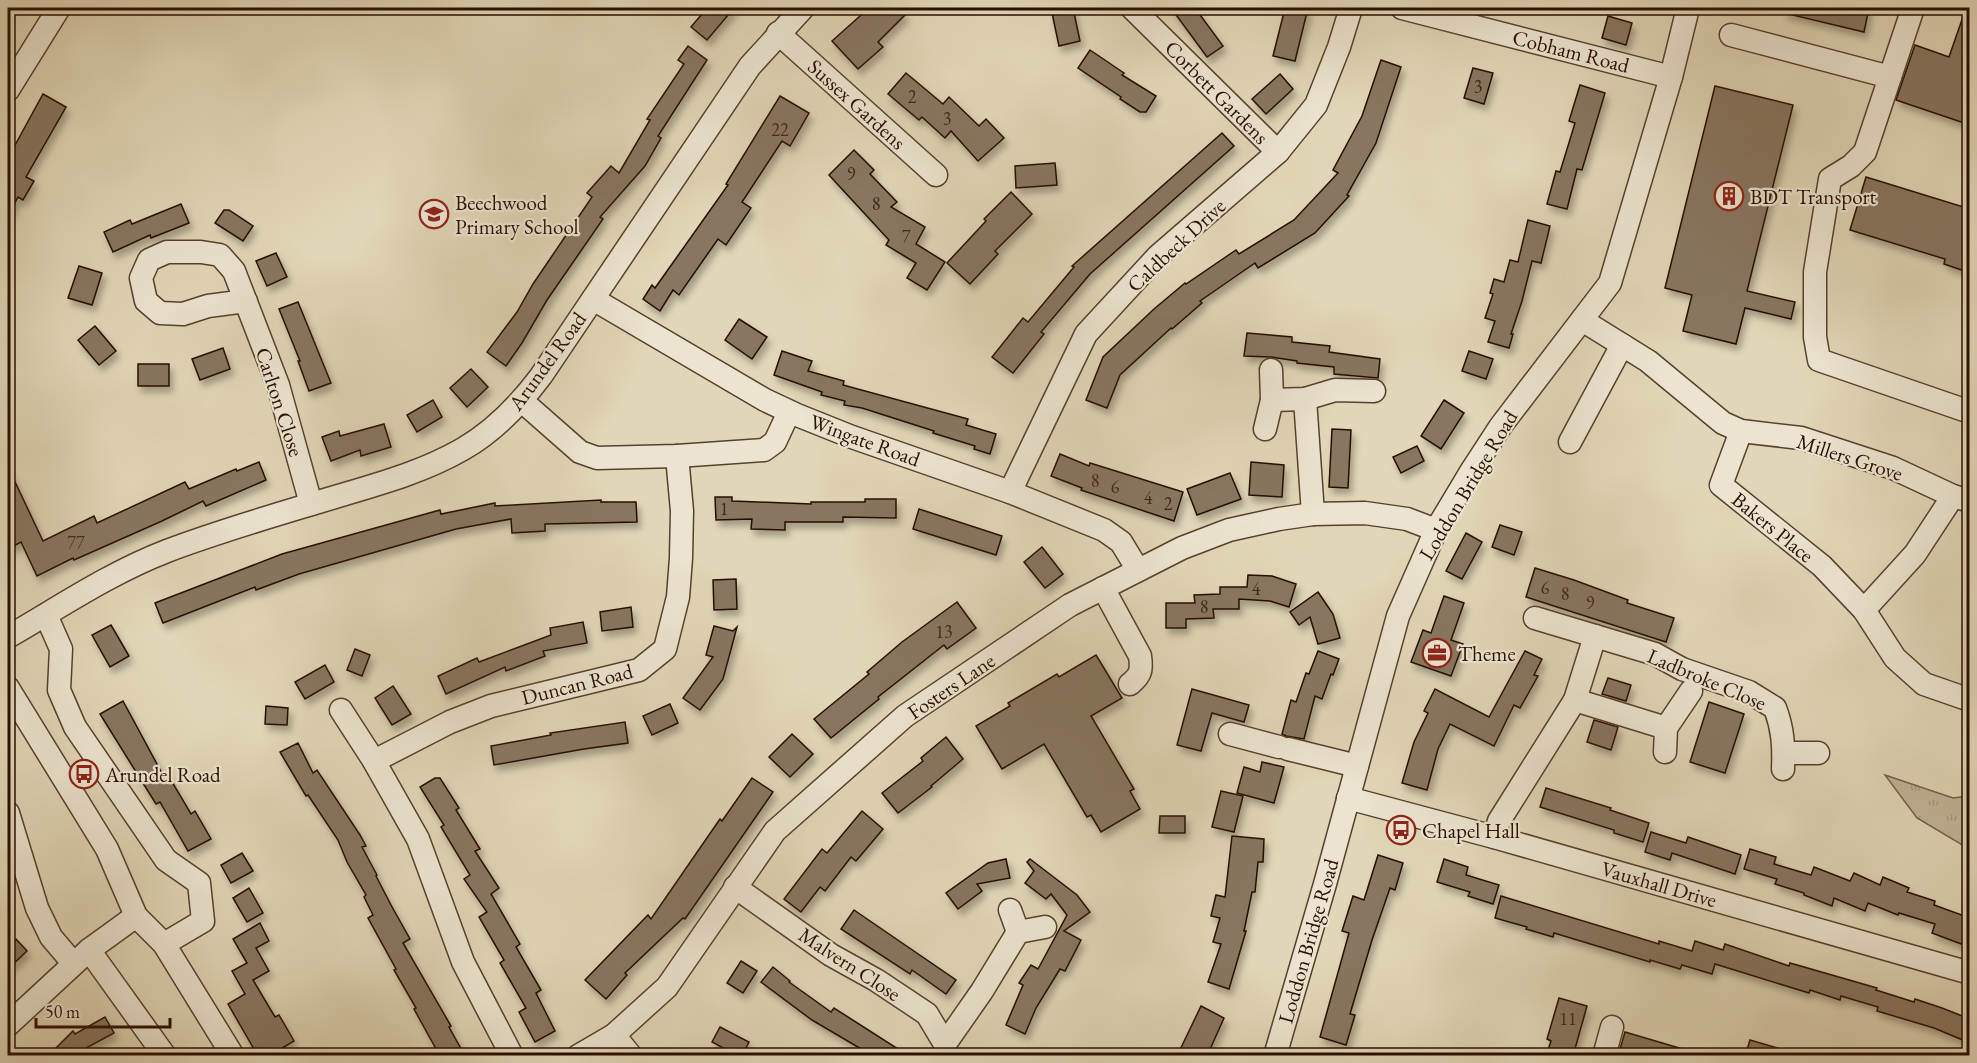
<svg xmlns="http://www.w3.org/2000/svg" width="1977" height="1063" viewBox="0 0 1977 1063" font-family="'EB Garamond',serif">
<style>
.park{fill:url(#park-tufts);stroke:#74624c;stroke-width:1.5}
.building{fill:#887660;stroke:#270f01;stroke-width:1.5;filter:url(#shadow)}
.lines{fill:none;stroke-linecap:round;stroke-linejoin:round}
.minor-casing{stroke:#56412e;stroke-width:25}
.minor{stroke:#ece4d0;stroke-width:22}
.labels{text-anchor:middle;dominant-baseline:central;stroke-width:4.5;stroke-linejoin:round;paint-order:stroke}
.number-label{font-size:18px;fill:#3f2919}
.street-label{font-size:21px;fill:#270f01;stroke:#ece4d0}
.poi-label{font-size:21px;fill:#270f01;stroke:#ece4d0;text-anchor:start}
</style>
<defs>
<pattern id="park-tufts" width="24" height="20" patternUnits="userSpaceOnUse" patternTransform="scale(1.5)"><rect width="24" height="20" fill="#c1b498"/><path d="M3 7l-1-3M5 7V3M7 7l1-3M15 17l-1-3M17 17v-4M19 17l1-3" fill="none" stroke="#a69a81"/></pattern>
<filter id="shadow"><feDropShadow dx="3.5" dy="6" stdDeviation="3" flood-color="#0004"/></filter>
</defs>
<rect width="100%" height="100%" fill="#e1d6b7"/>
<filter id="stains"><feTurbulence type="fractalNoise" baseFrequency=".00333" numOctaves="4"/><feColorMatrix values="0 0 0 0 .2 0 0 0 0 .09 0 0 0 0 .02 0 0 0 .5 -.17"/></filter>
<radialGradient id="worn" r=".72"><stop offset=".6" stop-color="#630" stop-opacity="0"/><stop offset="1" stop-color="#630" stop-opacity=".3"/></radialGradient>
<!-- park -->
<path class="park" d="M1885 775 1953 798 1969 796V849L1917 818Z"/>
<!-- building -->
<g class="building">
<path d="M707 8H734L707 40 691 27Z"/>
<path d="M869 8H897L905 15 878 42 883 47 858 69 832 41Z"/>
<path d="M1073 8 1080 41 1059 46 1052 13Z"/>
<path d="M1171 8H1195L1223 46 1207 57Z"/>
<path d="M1285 8H1308L1295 61 1273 56Z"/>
<path d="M1784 8H1869L1864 32 1784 13Z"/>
<path d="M1966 8H1970V125L1896 100 1915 45 1949 57Z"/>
<path d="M1608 16 1632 23 1626 45 1602 38Z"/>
<path d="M688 46 707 60 658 136 661 138 645 166 600 217 603 219 547 300 522 343 506 366 487 352 517 312 533 284 592 197 587 193 611 166 619 173 650 120 647 119 684 64 678 60Z"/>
<path d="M1090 50 1124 73 1122 75 1156 96 1146 112H1140L1120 99 1121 97 1078 68Z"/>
<path d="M1381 60 1401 67 1376 143 1347 195 1349 196 1315 233 1258 268 1255 263 1200 301 1202 303 1172 329 1171 328 1120 375 1107 408 1086 400 1103 357 1154 309 1185 283 1186 284 1236 250 1239 254 1294 220 1338 173 1333 170 1362 116Z"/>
<path d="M1473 68 1493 73 1484 104 1464 98Z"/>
<path d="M906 73 943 104 949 97 979 126 986 119 1004 138 978 161 951 131 945 138 922 117 919 120 888 94Z"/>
<path d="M1280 74 1293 89 1266 114 1252 99Z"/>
<path d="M1580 85 1605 93 1582 170 1577 169 1567 209 1547 204 1556 171 1560 172 1575 123 1569 121Z"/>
<path d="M1715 86 1793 105 1747 291 1795 302 1791 319 1745 308 1736 344 1683 331 1692 295 1665 288Z"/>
<path d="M43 94 66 107 26 177 34 181 23 200 18 197 8 216V158Z"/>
<path d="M780 96 809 113 790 146 782 141 742 202 751 208 726 245 718 239 679 295 673 290 660 311 643 299 652 285 655 288 728 185 726 184Z"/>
<path d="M1222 133 1234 146 1090 274 1041 332 1044 334 1013 373 992 357 1023 318 1028 322 1074 267 1072 266Z"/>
<path d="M854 150 874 170 870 174 897 202 891 207 925 227 916 244 945 262 927 290 907 278 916 263 886 245 889 240 829 175Z"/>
<path d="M1055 163 1057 185 1016 188 1015 166Z"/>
<path d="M1866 177 1970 209V273L1944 264 1945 259 1850 230Z"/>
<path d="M1011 192 1032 214 995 251 998 254 970 284 947 263 986 221 984 219Z"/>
<path d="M181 204 189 223 151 238 150 235 113 252 104 232 130 220 132 224Z"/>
<path d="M224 210H229L253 226 243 241 215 223Z"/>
<path d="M1528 220 1550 226 1541 263 1532 261 1522 301 1511 334H1513L1509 348 1488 342 1495 321 1485 318 1493 294 1490 293 1494 279 1504 282 1510 260 1518 262Z"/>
<path d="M276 253 287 277 267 286 256 261Z"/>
<path d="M79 266 102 273 92 305 68 298Z"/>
<path d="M298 302 331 383 309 391 298 361H300L279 309Z"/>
<path d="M739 319 767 337 752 359 725 340Z"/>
<path d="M95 326 116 351 99 365 78 340Z"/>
<path d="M1247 333 1292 337V342L1330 346 1329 352 1380 359 1378 378 1334 374V367L1297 363V361L1271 357 1244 356Z"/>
<path d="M223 348 230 369 200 380 192 359Z"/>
<path d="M782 351 812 361 808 371 844 381 843 385 968 419 966 425 996 434 990 454 974 449 975 446 933 433 934 431 862 408 844 405 845 401 821 395 822 392 774 375Z"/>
<path d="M1469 351 1493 359 1486 379 1462 371Z"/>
<rect x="138" y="364" width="31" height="22"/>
<path d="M471 369 488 387 467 407 450 388Z"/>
<path d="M433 400 442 417 417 432 407 415Z"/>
<path d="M1444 400 1464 413 1441 449 1421 436Z"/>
<path d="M384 424 391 447 361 456 360 450 331 461 322 437 339 431 340 436Z"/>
<path d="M1332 429 1351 430 1348 488 1329 487Z"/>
<path d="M1417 446 1424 461 1401 473 1393 457Z"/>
<path d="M1060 454 1089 466 1090 463 1183 492 1174 521 1081 490 1082 488 1051 476Z"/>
<path d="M259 462 266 480 206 506 203 501 162 521 74 560 73 558 37 576 21 542 8 549V467L43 541 94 516 97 523 185 482 189 489 236 469 237 471Z"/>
<path d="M1251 462 1284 465 1282 497 1249 495Z"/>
<path d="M1230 473 1241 499 1197 515 1187 489Z"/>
<path d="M715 497H732V501L811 504V502H865V499H896V518L843 517V522H785V530L751 529 752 519 716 520Z"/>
<path d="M601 500V502H636L637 522 545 524V531L512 533 511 519 456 529 299 574 256 590 255 587 163 623 155 603 282 554 440 510 441 514 495 503V506Z"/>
<path d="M919 509 1002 536 996 555 913 529Z"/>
<path d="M1500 525 1522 532 1514 555 1492 547Z"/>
<path d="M1466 533 1482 542 1462 579 1446 571Z"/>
<path d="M1042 547 1063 574 1045 588 1024 562Z"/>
<path d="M1535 568 1574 580 1628 600 1627 603 1674 618 1666 642 1526 597Z"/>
<path d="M1248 575 1272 576 1296 584 1289 607 1270 601 1239 599V609H1213L1214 618 1186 619V628H1166V603H1195L1194 595 1220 594V587H1247Z"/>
<path d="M736 579 737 609 714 610 713 580Z"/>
<path d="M1318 592 1333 614 1340 638 1318 644 1310 617 1299 625 1290 612Z"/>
<path d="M1444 596 1464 603 1451 640 1463 644 1451 676 1411 662 1423 630 1431 633Z"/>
<path d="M957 602 976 628 947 649 944 645 878 697 879 699 831 738 814 719 869 674 867 672 902 642Z"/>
<path d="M631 607 633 627 602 631 600 612Z"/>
<path d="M583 622 587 643 543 651 545 656 506 671 505 667 446 694 438 676 477 658 479 662 551 635 550 628Z"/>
<path d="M111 625 129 656 110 667 92 635Z"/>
<path d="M714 626 733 631 737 627 723 679 700 710 683 698 713 657 706 655Z"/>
<path d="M355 649 370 655 362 676 347 670Z"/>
<path d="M1318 651 1339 659 1333 675 1331 674 1322 699 1315 696 1304 739 1286 736 1282 734 1291 700 1296 702 1306 673 1309 674Z"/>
<path d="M1525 651 1542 659 1534 675 1538 676 1520 708 1514 705 1494 746 1450 724 1438 749 1427 790 1402 783 1414 742 1428 713 1424 711 1435 689 1489 717Z"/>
<path d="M1096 655 1122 698 1091 716 1134 789 1130 791 1140 809 1101 832 1091 815 1087 817 1044 744 1002 769 976 726 1010 706 1008 703 1057 674 1059 677Z"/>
<path d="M325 665 334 682 305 699 295 682Z"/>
<path d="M1608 678 1631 685 1626 701 1602 694Z"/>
<path d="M393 686 411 714 392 725 375 698Z"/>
<path d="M1192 689 1249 705 1244 722 1212 713 1201 751 1177 745Z"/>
<path d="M123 701 164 777 168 775 191 814 195 811 211 839 188 851 160 802 156 804 100 714Z"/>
<path d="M1709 702 1744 714 1725 773 1690 762Z"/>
<path d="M670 704 678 723 652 735 643 716Z"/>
<path d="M266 706 288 708 287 725 265 724Z"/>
<path d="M1594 720 1618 727 1611 750 1587 742Z"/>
<path d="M625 722 628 743 584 749 494 765 491 746 551 735 550 733Z"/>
<path d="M792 734 813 754 790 777 769 757Z"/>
<path d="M946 737 963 759 931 786 932 787 898 813 882 793 923 761 921 758Z"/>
<path d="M298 743 313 773 317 770 360 835 366 846 362 847 377 875 376 876 391 905 410 939 403 943 451 1026 449 1027 465 1056H440L414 1009 416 1008 394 970 396 969 368 918 373 915 364 897 366 895 347 862 338 840 308 795 306 796 280 752Z"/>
<path d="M1262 762 1284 767 1274 803 1237 793 1244 767 1260 772Z"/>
<path d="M435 778H440L459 808 456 810 480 849 475 851 499 888 491 894 520 944 516 947 541 990 536 993 555 1031 535 1042 519 1012 526 1008 500 963 504 960 479 917 487 912 464 879 470 875 441 827 444 825 420 787Z"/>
<path d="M752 778 773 792 685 919 683 918 625 973 627 975 606 999 585 980 648 915 651 919 720 819 722 821Z"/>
<path d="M1546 788 1611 808 1610 810 1649 823 1643 842 1614 833V830L1540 807Z"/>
<path d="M1221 791 1243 796 1234 832 1212 827Z"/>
<path d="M862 811 883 829 856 861 851 857 825 891 820 887 801 912 784 899 822 849 827 853Z"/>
<path d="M1160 816H1185V833H1159Z"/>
<path d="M1651 832 1686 843 1688 837 1741 855 1735 874 1672 853 1670 860 1645 852Z"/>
<path d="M1232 836 1264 839 1263 862H1258L1255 892H1252L1244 931H1246L1229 989 1208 982 1221 944 1213 942 1220 918 1211 916 1216 895 1225 897Z"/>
<path d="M1750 849 1776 857 1774 864 1811 875 1814 867 1850 881 1854 873 1880 885 1883 877 1909 888 1907 892 1935 901 1934 905 1970 918V931L1964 945 1932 933 1935 924 1899 913 1898 915 1868 903 1865 911 1834 898 1832 906 1804 895V893L1775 884 1777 879 1744 869Z"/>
<path d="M242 853 253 871 231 883 221 865Z"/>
<path d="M1378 855 1403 863 1395 890 1390 888 1372 940 1350 1014 1355 1015 1346 1045 1320 1037 1349 933 1342 931 1353 896 1364 900Z"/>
<path d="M1006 859 1010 878 977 884 982 891 958 909 946 893 988 863Z"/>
<path d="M1030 859 1077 895 1090 912 1064 931 1081 940 1065 971 1060 969 1036 1008 1025 1034 1006 1025 1023 985 1019 983 1031 965 1038 969 1067 915 1051 894 1046 899 1025 883 1034 871 1027 862Z"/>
<path d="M1444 859 1468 867 1466 875 1499 885 1493 904 1468 896 1470 892 1437 882Z"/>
<path d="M249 888 263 913 247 922 233 898Z"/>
<path d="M1501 896 1659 944V941L1692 951 1695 941 1723 950 1725 944 1789 966 1790 963 1877 988 1876 990 1914 1002 1915 999 1942 1008 1970 1019V1043L1934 1028 1877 1011 1878 1007 1841 996 1840 1000 1810 990 1809 993 1715 964 1712 974 1682 965 1680 969 1650 960V962L1554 933 1553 937 1526 929 1527 927 1495 918Z"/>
<path d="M854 910 956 980 946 994 912 970 910 974 841 929Z"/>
<path d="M260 923 269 941 256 948 269 971 253 980 275 1017 279 1015 294 1041 269 1056H258L228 1004 245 994 232 971 247 963 233 939Z"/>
<path d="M16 939 27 951 8 969V947Z"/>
<path d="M741 961 757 971 743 993 727 983Z"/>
<path d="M773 967 790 981 789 982 831 1012 834 1008 909 1056H873L812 1020 761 982Z"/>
<path d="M1559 998 1587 1006 1573 1056H1546L1551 1041 1547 1039Z"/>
<path d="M1201 1006 1224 1018 1207 1056H1177Z"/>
<path d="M105 1017 114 1033 86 1048 78 1056H48L73 1031 75 1034Z"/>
<path d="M720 1027 749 1042 742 1056H738L712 1042Z"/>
<path d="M1625 1032 1693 1052 1692 1056H1618Z"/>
<path d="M1750 1040 1791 1052V1056H1745Z"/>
</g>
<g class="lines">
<!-- minor casing -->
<g class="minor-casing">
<g id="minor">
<path d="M1132 8 1278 152"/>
<path d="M1402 8 1671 77"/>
<path d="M1913 8 1865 152 1851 166 1830 179 1815 272V337L1819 360 1970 412"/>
<path d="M778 33 936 175"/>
<path d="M1731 35 1890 77"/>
<path d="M8 90 59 8"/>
<path d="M593 299 765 400 797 415 852 437 1010 492 1104 530 1121 542 1138 570"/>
<path d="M246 301 208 306 183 314 160 313 146 301 141 278 149 260 167 252H201L220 255 234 271 278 385 311 504"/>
<path d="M1582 320 1648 361 1723 423 1741 431 1801 438 1893 468 1953 496 1970 501"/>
<path d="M1305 399 1313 514"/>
<path d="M1272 400 1305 399 1335 390 1374 391"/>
<path d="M522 401 580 452 597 458 677 456 764 450 775 442 789 412"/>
<path d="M1265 429 1272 400 1271 370"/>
<path d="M1741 431 1721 485 1822 566 1864 610 1895 658 1924 684 1970 700"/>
<path d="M1570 442 1622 345"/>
<path d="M1010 492 1086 334 1158 256 1278 152 1316 105 1339 47 1351 8"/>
<path d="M1103 588 1140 656C1142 670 1141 675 1130 684"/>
<path d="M1864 610 1915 554 1953 496"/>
<path d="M46 615 61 649 59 690 75 727 166 860 199 883 203 921 164 944"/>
<path d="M1535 618 1655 654 1682 669 1749 692 1775 708C1783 729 1784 747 1783 769"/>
<path d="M8 637C60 607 110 573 167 551 222 530 279 514 335 497 379 484 423 472 463 449 494 431 520 404 541 376L750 66 803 8"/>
<path d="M8 688 107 849 136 916 164 944 233 1056"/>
<path d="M1575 700 1666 728"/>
<path d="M341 710 374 761 418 839 463 962 512 1056"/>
<path d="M1230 734 1279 747"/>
<path d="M1288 749 1357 766"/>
<path d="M1665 752 1666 728 1691 691"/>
<path d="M1784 753H1818"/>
<path d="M374 761 450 722 491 706 639 670 665 649 678 597 681 558 682 511 677 456"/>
<path d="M1348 798 1494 837 1970 973"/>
<path d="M8 813 37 908 51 937 73 963"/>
<path d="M1494 837 1499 821 1575 700 1595 636"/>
<path d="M735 887 831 955 876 980 927 1014 945 1044V1056"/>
<path d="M1010 910 1018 932"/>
<path d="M89 950 165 1056"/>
<path d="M8 1025 89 950 136 916"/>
<path d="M614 1035 631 1056"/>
<path d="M945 1044 982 991 1018 932 1045 927"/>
<path d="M578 1056 614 1035 667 987 775 831 905 716 1070 605 1182 548 1229 530 1279 519 1313 514 1365 513 1407 519 1436 530"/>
<path d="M1275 1056 1325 884 1398 616 1436 530 1472 470 1500 427 1610 283 1671 77 1688 8"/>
<path d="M1604 1056 1612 1027"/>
</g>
</g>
<!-- minor -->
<use href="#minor" class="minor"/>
</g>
<!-- icons -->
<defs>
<g id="building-ring" transform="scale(1.5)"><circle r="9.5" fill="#ece4d0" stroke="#8f2418" stroke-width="1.5"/><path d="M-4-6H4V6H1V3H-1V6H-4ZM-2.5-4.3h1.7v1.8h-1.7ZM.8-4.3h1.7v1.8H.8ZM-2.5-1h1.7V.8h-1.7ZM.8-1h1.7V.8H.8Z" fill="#8f2418"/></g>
<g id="school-ring" transform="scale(1.5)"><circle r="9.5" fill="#ece4d0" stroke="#8f2418" stroke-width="1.5"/><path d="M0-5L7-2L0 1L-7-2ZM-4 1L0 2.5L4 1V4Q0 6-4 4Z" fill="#8f2418"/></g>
<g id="office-ring" transform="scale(1.5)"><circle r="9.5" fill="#ece4d0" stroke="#8f2418" stroke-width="1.5"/><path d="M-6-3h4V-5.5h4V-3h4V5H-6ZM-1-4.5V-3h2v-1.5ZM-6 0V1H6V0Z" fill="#8f2418"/></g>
<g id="bus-ring" transform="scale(1.5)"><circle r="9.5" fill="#ece4d0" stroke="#8f2418" stroke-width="1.5"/><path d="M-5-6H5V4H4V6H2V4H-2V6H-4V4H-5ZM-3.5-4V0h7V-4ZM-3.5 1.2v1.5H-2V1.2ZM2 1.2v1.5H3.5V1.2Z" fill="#8f2418"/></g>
</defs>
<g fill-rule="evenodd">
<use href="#building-ring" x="1729" y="196"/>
<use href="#school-ring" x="434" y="214"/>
<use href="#office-ring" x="1437" y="653"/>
<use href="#bus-ring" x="84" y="774"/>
<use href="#bus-ring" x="1401" y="830"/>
</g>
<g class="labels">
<!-- number labels -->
<g class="number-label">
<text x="1478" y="86">3</text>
<text x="912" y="96">2</text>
<text x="947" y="118">3</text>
<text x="780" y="129">22</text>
<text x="851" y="173">9</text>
<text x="876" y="203">8</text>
<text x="906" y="236">7</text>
<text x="1095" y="480">8</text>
<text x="1115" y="486">6</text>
<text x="1148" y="497">4</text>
<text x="1168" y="503">2</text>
<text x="724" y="508">1</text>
<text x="76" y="542">77</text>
<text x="1545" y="587">6</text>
<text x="1256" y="588">4</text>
<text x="1565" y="593">8</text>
<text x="1590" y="602">9</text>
<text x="1204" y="606">8</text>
<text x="944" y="631">13</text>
<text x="1568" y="1018">11</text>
</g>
<!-- street labels -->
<g class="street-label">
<text transform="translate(1571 51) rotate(14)">Cobham Road</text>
<text transform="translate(1217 92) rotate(45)">Corbett Gardens</text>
<text transform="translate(857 104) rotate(42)">Sussex Gardens</text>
<text transform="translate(1176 245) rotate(-43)">Caldbeck Drive</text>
<text transform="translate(547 361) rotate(-54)">Arundel Road</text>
<text transform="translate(280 402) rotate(72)">Carlton Close</text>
<text transform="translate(865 440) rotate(20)">Wingate Road</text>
<text transform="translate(1850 457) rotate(18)">Millers Grove</text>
<text transform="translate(1468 485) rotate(-59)">Loddon Bridge Road</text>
<text transform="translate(1773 527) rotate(39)">Bakers Place</text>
<text transform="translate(1707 679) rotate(23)">Ladbroke Close</text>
<text transform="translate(577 684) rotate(-14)">Duncan Road</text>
<text transform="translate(951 686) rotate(-34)">Fosters Lane</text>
<text transform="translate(1659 884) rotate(16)">Vauxhall Drive</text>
<text transform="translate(1308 941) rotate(-74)">Loddon Bridge Road</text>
<text transform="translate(850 964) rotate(33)">Malvern Close</text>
</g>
<!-- poi labels -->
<g class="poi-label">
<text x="1750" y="196">BDT Transport</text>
<text x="455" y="202">Beechwood<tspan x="455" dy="24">Primary School</tspan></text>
<text x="1458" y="653">Theme</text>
<text x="105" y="774">Arundel Road</text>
<text x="1422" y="830">Chapel Hall</text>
</g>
</g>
<!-- margin -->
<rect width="1977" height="1063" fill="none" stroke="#e1d6b7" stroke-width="30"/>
<rect x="9" y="9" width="1959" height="1045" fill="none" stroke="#270f01" stroke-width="3"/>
<rect x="15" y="15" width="1947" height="1033" fill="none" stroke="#270f01" stroke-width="1.5"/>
<!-- scale -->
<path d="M36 1018v9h134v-9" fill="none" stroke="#270f01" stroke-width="3"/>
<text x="45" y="1018" font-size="18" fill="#270f01" stroke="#ece4d0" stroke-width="4.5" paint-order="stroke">50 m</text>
<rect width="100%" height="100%" filter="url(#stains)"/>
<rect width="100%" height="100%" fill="url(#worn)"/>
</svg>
